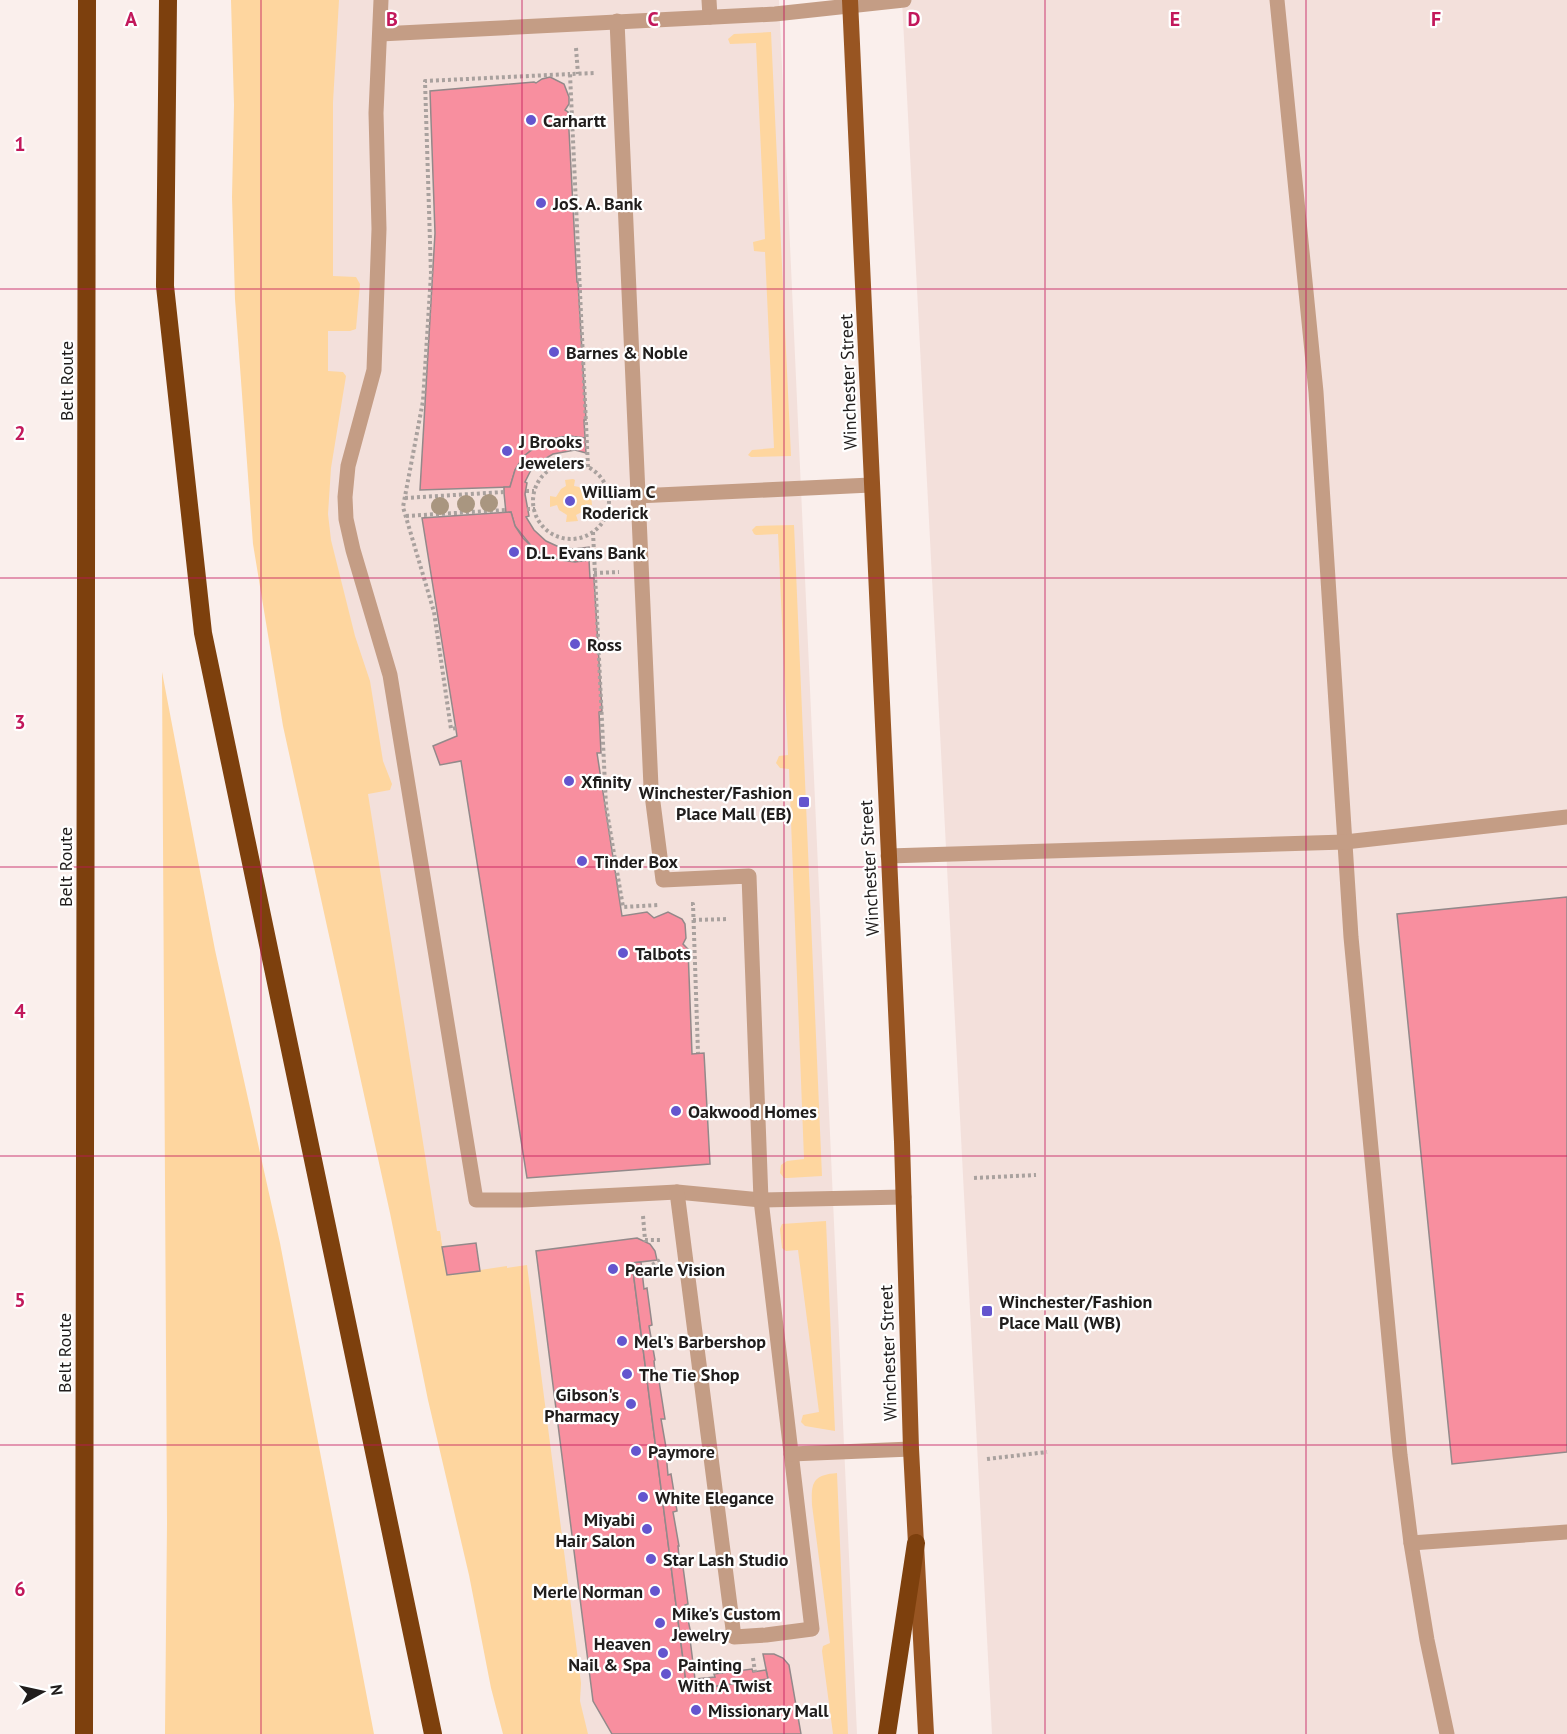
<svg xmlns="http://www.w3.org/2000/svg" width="1567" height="1734" viewBox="0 0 1567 1734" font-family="'PT Sans',sans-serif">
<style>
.built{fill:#f3e0db}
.green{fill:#fed69f}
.building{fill:#f88f9f;stroke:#93898a;stroke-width:1.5}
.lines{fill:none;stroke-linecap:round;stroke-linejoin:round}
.path{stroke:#a9a19e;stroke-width:4;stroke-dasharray:3 3;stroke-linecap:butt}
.service{stroke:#c49d85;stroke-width:15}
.primary{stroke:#985522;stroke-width:16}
.motorway{stroke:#7d400d;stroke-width:18}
.tree{fill:#a99680}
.grid{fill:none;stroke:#c2185b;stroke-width:1.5;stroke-opacity:0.55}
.poi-dot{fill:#6455ce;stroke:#fff;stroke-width:2}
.labels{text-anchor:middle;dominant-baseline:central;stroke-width:4.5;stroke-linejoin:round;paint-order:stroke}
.poi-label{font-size:18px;font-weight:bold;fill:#201d1c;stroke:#fff;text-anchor:start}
.street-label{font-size:18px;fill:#201d1c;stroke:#fff}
.grid-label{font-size:20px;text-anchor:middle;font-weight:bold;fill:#c2185b;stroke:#fff;stroke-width:4.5;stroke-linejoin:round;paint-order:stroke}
</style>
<rect width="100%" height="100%" fill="#faefec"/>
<!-- built -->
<g class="built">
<path d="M322 0H779L857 1734H564L480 1271 447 1275 441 1237 431 1239 319 519Z"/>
<path d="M902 0H1567V1734H992Z"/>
</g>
<!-- green -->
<g class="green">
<path d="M231 0H339L333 102V276L356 277 360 284 356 329 350 331H328V371L343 372 346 376 331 468 328 514 331 540 355 636 370 681 383 761 392 784 390 790 368 794 437 1231H440L447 1275 507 1266V1268L527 1265 581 1683 580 1701 588 1734H503L491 1688 469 1575 428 1400 390 1213 283 726 253 544 235 299 232 197 234 105Z"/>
<path d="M771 32 791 456 751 457 748 455 752 450 774 448 765 252 754 251 753 242 765 239 756 43 730 44 728 39 734 34Z"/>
<path d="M573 479 575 480 574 486 579 487 586 496 591 495 592 505 586 504 582 512 576 515 578 521 566 522 567 515 559 510 557 505 550 507V496L556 497 561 489 566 486 565 480Z"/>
<path d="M794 525 822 1176 788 1178H784L780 1173 781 1165 787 1161 804 1159 789 769 780 768 776 763 779 756 788 755 778 534 756 535 754 534 752 530 756 526Z"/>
<path d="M162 672 215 950 280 1243 374 1734H165L167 1523Z"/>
<path d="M826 1221 835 1431 805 1426 801 1422 803 1415 819 1412 798 1250 786 1251 782 1248 780 1229 782 1224Z"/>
<path d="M837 1473 848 1734H833L822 1651 823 1646 830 1643 812 1505C811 1482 813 1475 837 1473Z"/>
</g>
<!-- building -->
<g class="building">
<path d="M550 77 564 84 569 97V104L565 110 568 112 577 282H578L586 420H584L585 438 568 436 552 439 537 446 524 456 515 470 510 487 420 490 435 233 430 91 534 82 536 83 542 79Z"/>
<path d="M568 436 585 438 586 453 575 450 553 454 541 461 531 470 525 482 527 483 525 494 529 516 526 517 534 530 546 541 559 547 574 549 589 547V560L575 562 560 560 545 556 533 548 515 526 511 512 506 513 504 493V487H510L515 470 524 456 537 446 552 439Z"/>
<path d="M511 512 515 526 523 538 533 548 545 556 560 560 575 562 589 560 590 578H594L602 711 599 712 601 753H597L622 916 647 912 654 918 668 912 682 919 685 924 686 938 683 944 688 949 692 1054 704 1053 710 1164 527 1178 461 761 440 765 433 746 457 736 422 518Z"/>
<path d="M1567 897V1452L1452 1464 1397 914Z"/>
<path d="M637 1238 650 1244 655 1251 657 1260 632 1263 687 1690 768 1679 763 1654H774L783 1658 789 1665 801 1734H612L593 1701 536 1251Z"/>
<path d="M476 1243 480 1271 447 1275 442 1247Z"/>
<path d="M641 1262 644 1289 647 1288 652 1325 649 1326 655 1360 654 1361 656 1382 659 1381 665 1419H661L667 1453H666L668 1475 671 1474 677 1511 673 1512 679 1546H678L680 1568 683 1567 688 1604 685 1605 692 1639H690L695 1679 715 1677 714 1674 752 1669 753 1672 766 1670 768 1679 687 1690 632 1263Z"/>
</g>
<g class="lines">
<!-- path -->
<g class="path">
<path d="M576 48 578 74"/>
<circle cx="571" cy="501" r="38"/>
<path d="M588 467 570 74 595 73"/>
<path d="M526 491H534"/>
<path d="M405 498 504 492"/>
<path d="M527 509H535"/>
<path d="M406 516 505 510"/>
<path d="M593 532 606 806 623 907 659 905"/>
<path d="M594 573 619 572"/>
<path d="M456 728 451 729 434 612 403 507 423 401 431 274 425 81 570 74"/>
<path d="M691 904H693L698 1053"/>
<path d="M693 920 729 919"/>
<path d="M974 1178 1036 1175"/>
<path d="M643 1216 645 1240H660"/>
<path d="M642 1271 662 1259"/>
<path d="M987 1459 1047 1452"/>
<path d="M753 1658 755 1672"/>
</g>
<!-- service -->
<g class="service">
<path d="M381 0 376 113 379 229 374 370 348 466 345 497 346 519 353 550 390 675 476 1200H522L677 1192 761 1200 904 1197"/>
<path d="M709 0 710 17"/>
<path d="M1277 0 1316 392 1351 937 1400 1455 1411 1543 1427 1640 1447 1734"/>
<path d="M617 21 651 787 663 880 749 876 761 1200 812 1629 766 1635 734 1637 677 1192"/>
<path d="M380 34 775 14 904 0"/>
<path d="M637 496 871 485"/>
<path d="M888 856 1345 842 1567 817"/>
<path d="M791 1454 911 1449"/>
<path d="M1411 1543 1567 1532"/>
</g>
<!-- primary -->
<path class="primary" d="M850 0 902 1142 911 1449 926 1734"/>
<!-- motorway -->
<g class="motorway">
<path d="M168 0 165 286 203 633 433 1734"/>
<path d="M84 1734 87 0"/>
<path d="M887 1734 916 1543"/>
</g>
</g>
<!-- trees -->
<g class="tree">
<circle cx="489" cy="503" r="9"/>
<circle cx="466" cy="504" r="9"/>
<circle cx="440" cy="506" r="9"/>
</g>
<!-- grid -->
<path class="grid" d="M261 0V1734M522 0V1734M784 0V1734M1045 0V1734M1306 0V1734M0 289H1567M0 578H1567M0 867H1567M0 1156H1567M0 1445H1567"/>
<!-- markers -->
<g class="poi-dot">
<circle cx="531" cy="120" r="6"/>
<circle cx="541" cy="203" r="6"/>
<circle cx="554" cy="352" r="6"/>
<circle cx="507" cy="451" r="6"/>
<circle cx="570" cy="501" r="6"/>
<circle cx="514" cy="552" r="6"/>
<circle cx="575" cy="644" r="6"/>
<circle cx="569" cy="781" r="6"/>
<rect x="798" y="796" width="12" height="12" rx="3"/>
<circle cx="582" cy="861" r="6"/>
<circle cx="623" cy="953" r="6"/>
<circle cx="676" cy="1111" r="6"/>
<circle cx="613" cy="1269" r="6"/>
<rect x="981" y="1305" width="12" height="12" rx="3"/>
<circle cx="622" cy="1341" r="6"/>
<circle cx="627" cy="1374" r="6"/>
<circle cx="631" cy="1404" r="6"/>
<circle cx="636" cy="1451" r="6"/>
<circle cx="643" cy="1497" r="6"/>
<circle cx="647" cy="1529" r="6"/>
<circle cx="651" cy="1559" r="6"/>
<circle cx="655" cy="1591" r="6"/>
<circle cx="660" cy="1623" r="6"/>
<circle cx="663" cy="1653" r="6"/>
<circle cx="666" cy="1674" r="6"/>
<circle cx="696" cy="1710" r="6"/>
</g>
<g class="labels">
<!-- poi labels -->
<g class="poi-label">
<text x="543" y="120">Carhartt</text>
<text x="553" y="203">JoS. A. Bank</text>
<text x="566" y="352">Barnes &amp; Noble</text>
<text x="519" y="441">J Brooks<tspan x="519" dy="21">Jewelers</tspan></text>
<text x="582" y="491">William C<tspan x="582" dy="21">Roderick</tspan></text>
<text x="526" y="552">D.L. Evans Bank</text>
<text x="587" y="644">Ross</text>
<text x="581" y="781">Xfinity</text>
<text x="792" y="792" text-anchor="end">Winchester/Fashion<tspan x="792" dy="21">Place Mall (EB)</tspan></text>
<text x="594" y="861">Tinder Box</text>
<text x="635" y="953">Talbots</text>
<text x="688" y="1111">Oakwood Homes</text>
<text x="625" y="1269">Pearle Vision</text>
<text x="999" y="1301">Winchester/Fashion<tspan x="999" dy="21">Place Mall (WB)</tspan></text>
<text x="634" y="1341">Mel's Barbershop</text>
<text x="639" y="1374">The Tie Shop</text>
<text x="619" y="1394" text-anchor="end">Gibson's<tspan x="619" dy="21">Pharmacy</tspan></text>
<text x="648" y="1451">Paymore</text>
<text x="655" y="1497">White Elegance</text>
<text x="635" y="1519" text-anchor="end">Miyabi<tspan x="635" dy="21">Hair Salon</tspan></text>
<text x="663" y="1559">Star Lash Studio</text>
<text x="643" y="1591" text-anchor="end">Merle Norman</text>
<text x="672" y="1613">Mike's Custom<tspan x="672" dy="21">Jewelry</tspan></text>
<text x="651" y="1643" text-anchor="end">Heaven<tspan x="651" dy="21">Nail &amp; Spa</tspan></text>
<text x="678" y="1664">Painting<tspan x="678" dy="21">With A Twist</tspan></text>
<text x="708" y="1710">Missionary Mall</text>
</g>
<!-- street labels -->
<g class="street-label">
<text transform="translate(66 381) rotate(-90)">Belt Route</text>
<text transform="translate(848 382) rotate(-92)">Winchester Street</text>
<text transform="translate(65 867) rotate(-90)">Belt Route</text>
<text transform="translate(869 868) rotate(-93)">Winchester Street</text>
<text transform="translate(64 1353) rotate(-90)">Belt Route</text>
<text transform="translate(888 1353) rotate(-92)">Winchester Street</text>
</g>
</g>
<g class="grid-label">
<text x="131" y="26">A</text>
<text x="392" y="26">B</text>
<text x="653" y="26">C</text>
<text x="914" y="26">D</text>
<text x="1175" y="26">E</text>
<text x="1436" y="26">F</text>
<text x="20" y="151">1</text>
<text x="20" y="440">2</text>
<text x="20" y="729">3</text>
<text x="20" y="1018">4</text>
<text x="20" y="1307">5</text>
<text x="20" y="1596">6</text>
</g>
<!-- north arrow -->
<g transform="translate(42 1692) rotate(82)" stroke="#ffffff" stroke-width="4.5" paint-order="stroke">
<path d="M0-4.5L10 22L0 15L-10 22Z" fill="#201d1c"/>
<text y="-9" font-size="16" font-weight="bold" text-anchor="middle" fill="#201d1c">N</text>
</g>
</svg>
